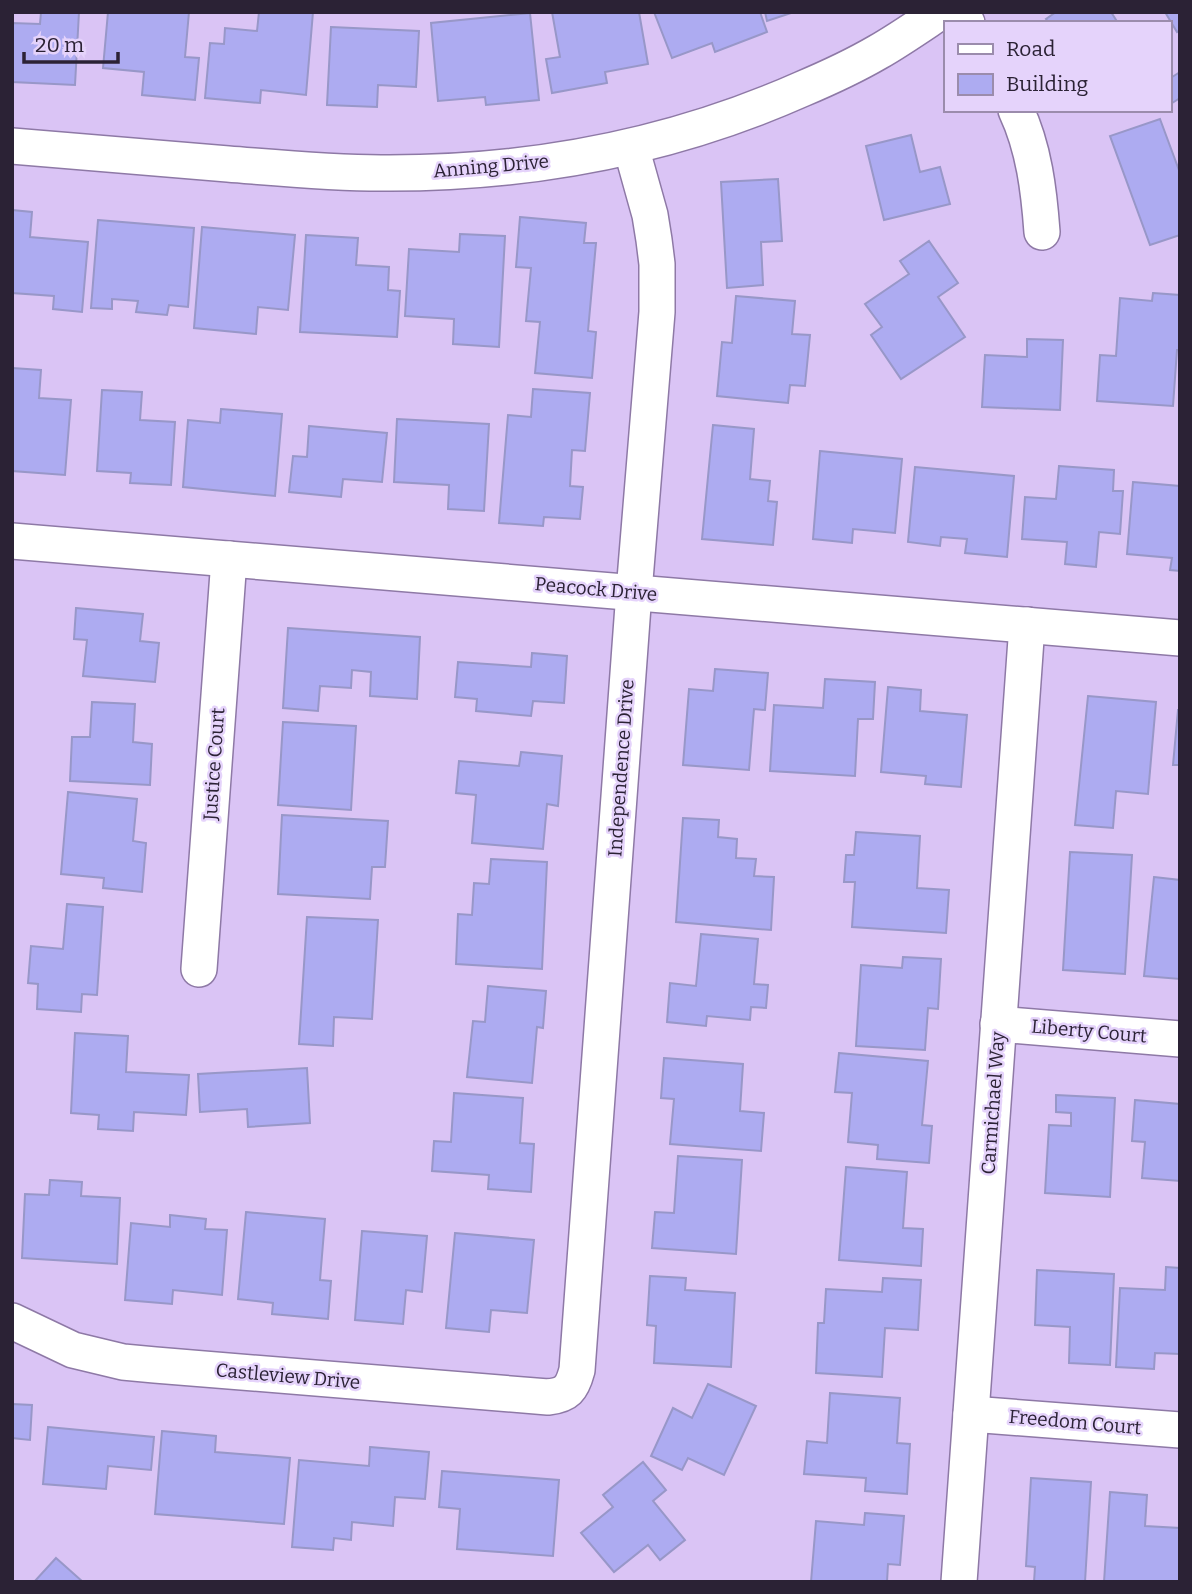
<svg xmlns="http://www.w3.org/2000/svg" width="1192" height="1594" viewBox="0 0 1192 1594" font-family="Bitter,serif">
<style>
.building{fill:#adabf1;stroke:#9897c8;stroke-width:2}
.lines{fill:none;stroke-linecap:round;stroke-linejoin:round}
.minor-casing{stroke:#8e79a6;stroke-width:38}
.minor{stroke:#fff;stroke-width:35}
.labels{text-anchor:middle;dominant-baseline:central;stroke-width:5;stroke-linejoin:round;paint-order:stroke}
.street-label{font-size:19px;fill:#2b2235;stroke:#e5d3fb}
</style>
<rect width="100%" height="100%" fill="#dac4f5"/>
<!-- building -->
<g class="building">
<path d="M41 12H79L75 85 12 82V23L40 24Z"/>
<path d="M108 12H189L185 57 199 58 195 100 142 95 144 72 103 68Z"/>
<path d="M259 12H313L306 95 261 90 260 103 205 98 210 43 224 44 225 28 257 31Z"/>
<path d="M552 12H639L648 64 605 72 607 83 552 93 546 59 560 57Z"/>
<path d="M654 12H760L767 32 715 52 712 43 672 58Z"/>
<path d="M765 12H794L767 21Z"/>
<path d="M1056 12H1111L1118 23H1049L1046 19Z"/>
<path d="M1165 12H1180V30L1177 32Z"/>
<path d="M530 13 539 100 486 105 485 97 438 101 431 23Z"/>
<path d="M331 27 419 31 416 87 378 85 377 107 327 105Z"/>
<path d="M1180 72V98L1169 105V79Z"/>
<path d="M1160 119 1180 173V235L1150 245 1110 136Z"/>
<path d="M911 135 920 172 940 167 950 204 884 220 866 146Z"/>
<path d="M778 179 782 241 761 242 763 285 727 288 721 182Z"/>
<path d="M12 210 32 212 30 237 88 242 82 312 53 309 54 296 12 293Z"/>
<path d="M520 217 586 223 584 243H596L588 331 596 332 592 378 535 373 540 322 526 321 531 268 516 267Z"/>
<path d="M98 220 194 228 188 307 169 305 167 315 136 312 138 301 112 299V309L91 308Z"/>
<path d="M202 227 295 235 288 310 258 307 256 334 194 328Z"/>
<path d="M460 234 505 236 499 347 453 344 454 319 405 316 409 249 459 252Z"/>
<path d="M306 235 358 238 356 265 389 267 388 290 400 291 397 337 300 332Z"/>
<path d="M929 241 958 283 938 297 965 337 901 379 871 335 882 327 865 304 909 274 900 261Z"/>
<path d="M1153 293 1180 295V350H1177L1173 406 1097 401 1100 355 1116 356 1120 298 1152 301Z"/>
<path d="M736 296 795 301 792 334 810 335 805 386 790 385 788 403 717 396 722 342 732 343Z"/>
<path d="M1027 339 1063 340 1060 410 982 407 985 355 1027 357Z"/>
<path d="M12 368 41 370 39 398 71 400 65 475 12 471Z"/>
<path d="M533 389 590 393 585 451 572 450 570 486 583 487 580 519 544 517 543 526 499 523 508 415 531 417Z"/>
<path d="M102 390 142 392 140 420 175 422 171 485 130 483 131 473 97 471Z"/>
<path d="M221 409 282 414 275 496 183 487 188 420 220 423Z"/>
<path d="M397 419 489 424 484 511 448 509 449 485 394 482Z"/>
<path d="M713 425 754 429 750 479 770 481 768 501 777 502 773 545 702 539Z"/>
<path d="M309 426 387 433 382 482 343 479 341 497 289 492 293 456 307 457Z"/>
<path d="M820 451 902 459 895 533 853 529 852 543 813 539Z"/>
<path d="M1059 466 1114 470 1113 491H1123L1120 534 1099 532 1096 567 1065 564 1067 542 1022 539 1025 497 1056 499Z"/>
<path d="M915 467 1014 476 1007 557 965 553 967 539 941 537 940 546 908 542Z"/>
<path d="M1133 482 1180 486V571L1170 570 1172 558 1127 554Z"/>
<path d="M76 608 143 614 140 641 159 643 155 682 83 676 87 640 74 639Z"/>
<path d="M288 628 420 637 417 699 370 696 371 672 352 670 351 688 320 686 318 711 283 708Z"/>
<path d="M532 653 567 656 564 703 533 701 531 716 476 711 477 699 455 697 458 662 531 667Z"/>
<path d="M715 669 768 673 765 710 754 709 749 770 683 765 689 689 713 691Z"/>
<path d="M825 679 875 682 873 719H858L855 776 770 771 774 705 823 708Z"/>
<path d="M888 687 921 690 920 711 967 715 961 787 925 784 926 776 881 772Z"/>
<path d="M1088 696 1156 702 1148 794 1116 791 1113 828 1075 825Z"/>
<path d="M92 702 135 704 133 742 152 744 150 785 70 781 72 737H90Z"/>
<path d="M1178 710H1180V765H1173Z"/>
<path d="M283 722 356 726 351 810 278 805Z"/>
<path d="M521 752 562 756 558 806 547 804 543 849 472 843 476 795 456 793 459 761 519 766Z"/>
<path d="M68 792 137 799 133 841 146 843 142 892 103 888 104 878 61 874Z"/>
<path d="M282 815 388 821 385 867H372L370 899 278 894Z"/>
<path d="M683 818 719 820 718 837 737 839 736 858 756 859 754 876 774 877 771 930 676 922Z"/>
<path d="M856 832 920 836 917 888 949 890 946 933 852 927 855 882H844L846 855H854Z"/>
<path d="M1070 852 1132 855 1125 974 1063 970Z"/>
<path d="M491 859 547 862 542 969 456 964 458 914 472 915 474 883 489 884Z"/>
<path d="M1154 877 1180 880V979L1144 976Z"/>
<path d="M67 904 103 907 97 995 82 994 81 1012 37 1009 38 984 28 983 31 946 63 949Z"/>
<path d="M307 917 378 920 372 1019 334 1017 333 1046 299 1044Z"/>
<path d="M701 934 758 939 754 984 768 985 766 1008 751 1007 750 1020 707 1016 706 1026 667 1022 670 983 696 986Z"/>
<path d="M903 957 941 959 938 1009 928 1008 925 1050 856 1046 861 965 902 968Z"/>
<path d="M488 986 546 991 543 1028 537 1027 532 1083 467 1077 473 1021 485 1022Z"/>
<path d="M75 1033 128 1036 126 1072 189 1075 186 1115 134 1112 133 1131 98 1129 99 1115 71 1113Z"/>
<path d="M839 1053 928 1061 922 1125 932 1126 929 1163 877 1159 878 1145 848 1142 852 1093 835 1092Z"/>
<path d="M664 1058 743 1064 740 1111 764 1113 761 1151 670 1144 674 1099 661 1098Z"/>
<path d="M307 1068 310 1123 248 1127 247 1109 200 1112 198 1074Z"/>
<path d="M454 1093 523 1098 520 1143 534 1144 531 1192 488 1189 489 1175 432 1171 434 1141 451 1142Z"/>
<path d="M1056 1095 1115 1098 1110 1197 1045 1193 1049 1125 1071 1126V1113L1056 1112Z"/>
<path d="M1135 1100 1180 1104V1181L1142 1178 1145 1142 1132 1141Z"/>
<path d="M678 1156 742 1160 736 1254 652 1248 655 1212 674 1213Z"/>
<path d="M846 1167 907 1172 903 1228 923 1229 921 1266 839 1260Z"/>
<path d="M50 1180 82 1182 81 1196 120 1198 117 1264 22 1258 25 1194 49 1195Z"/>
<path d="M246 1212 325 1219 320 1280 331 1281 328 1319 272 1314 273 1303 238 1299Z"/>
<path d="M170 1215 206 1219 205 1229 227 1230 222 1295 173 1290 172 1304 125 1300 131 1223 170 1227Z"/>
<path d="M362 1231 427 1236 422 1292 406 1290 403 1324 355 1320Z"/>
<path d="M455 1233 534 1240 527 1313 491 1310 489 1332 446 1328Z"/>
<path d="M1166 1267 1180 1268V1354L1155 1353 1154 1369 1116 1367 1120 1288 1165 1290Z"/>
<path d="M1037 1270 1114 1274 1110 1365 1069 1363 1070 1327 1035 1325Z"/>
<path d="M650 1276 686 1278 685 1290 735 1293 731 1367 654 1363 656 1326 647 1325Z"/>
<path d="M883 1278 921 1280 918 1330 885 1328 882 1377 816 1373 818 1323H824L826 1289 882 1292Z"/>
<path d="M708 1384 756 1406 724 1475 688 1458 682 1470 651 1456 673 1408 692 1418Z"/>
<path d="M830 1393 900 1398 897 1443 910 1444 907 1494 865 1491 866 1478 804 1474 807 1441 827 1443Z"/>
<path d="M12 1404 32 1405 30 1440 12 1438Z"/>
<path d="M48 1427 154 1437 151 1470 108 1466 106 1489 43 1484Z"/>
<path d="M162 1431 216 1436 215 1452 290 1458 284 1524 155 1514Z"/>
<path d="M370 1447 429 1452 425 1499 395 1497 393 1526 352 1522 351 1540 334 1538 333 1550 292 1547 299 1460 369 1466Z"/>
<path d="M643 1462 666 1490 653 1501 685 1540 660 1560 648 1545 614 1572 581 1533 613 1507 603 1495Z"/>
<path d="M442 1471 559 1480 553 1556 457 1549 460 1509 439 1507Z"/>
<path d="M1031 1478 1091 1482 1085 1582H1034L1035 1567 1026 1566Z"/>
<path d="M1110 1492 1147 1495 1145 1526 1180 1528V1582H1104Z"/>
<path d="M865 1513 904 1516 900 1565 888 1564 887 1582H811L816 1521 864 1525Z"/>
<path d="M56 1558 83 1582H34Z"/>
</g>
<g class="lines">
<!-- minor casing -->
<g class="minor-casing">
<g id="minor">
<path d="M961 12 967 23"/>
<path d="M1016 110C1034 148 1039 191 1042 232"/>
<path d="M12 146C84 152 156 158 228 164 279 168 330 173 381 173 525 174 669 148 802 89 828 78 854 66 878 52 899 40 919 26 940 12"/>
<path d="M12 541 1180 638"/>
<path d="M199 969 229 559"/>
<path d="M998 1024 1180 1039"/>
<path d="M12 1321 73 1350 123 1362 155 1365 548 1397C567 1395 572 1389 577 1370L634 592 657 312V264L654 240 650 215 631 147"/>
<path d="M971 1414 1180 1430"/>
<path d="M959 1582 1027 625"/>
</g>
</g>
<!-- minor -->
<use href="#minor" class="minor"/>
</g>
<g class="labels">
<!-- street labels -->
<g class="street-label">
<text transform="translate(491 166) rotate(-5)">Anning Drive</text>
<text transform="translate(596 589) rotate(5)">Peacock Drive</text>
<text transform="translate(214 764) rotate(-86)">Justice Court</text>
<text transform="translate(621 768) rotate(-86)">Independence Drive</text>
<text transform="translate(1089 1031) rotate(5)">Liberty Court</text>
<text transform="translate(993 1103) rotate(-86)">Carmichael Way</text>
<text transform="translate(288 1376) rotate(5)">Castleview Drive</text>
<text transform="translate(1075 1422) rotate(5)">Freedom Court</text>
</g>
</g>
<!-- border -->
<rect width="1192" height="1594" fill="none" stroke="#2b2235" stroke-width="28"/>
<!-- legend -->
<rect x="944" y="21" width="228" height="91" fill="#e5d3fb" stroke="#9b8cac" stroke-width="2"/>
<rect x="958" y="44" width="35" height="10" fill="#ffffff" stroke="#9b8cac" stroke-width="2"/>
<text x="1006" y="56" font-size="21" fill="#2b2235">Road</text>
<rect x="958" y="74" width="35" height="21" fill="#adabf1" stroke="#9b8cac" stroke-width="2"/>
<text x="1006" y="91" font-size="21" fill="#2b2235">Building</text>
<!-- scale -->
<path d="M24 52v10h94v-10" fill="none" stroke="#2b2235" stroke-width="3.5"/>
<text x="35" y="52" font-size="21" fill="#2b2235" stroke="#e5d3fb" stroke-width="5" paint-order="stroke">20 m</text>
</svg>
